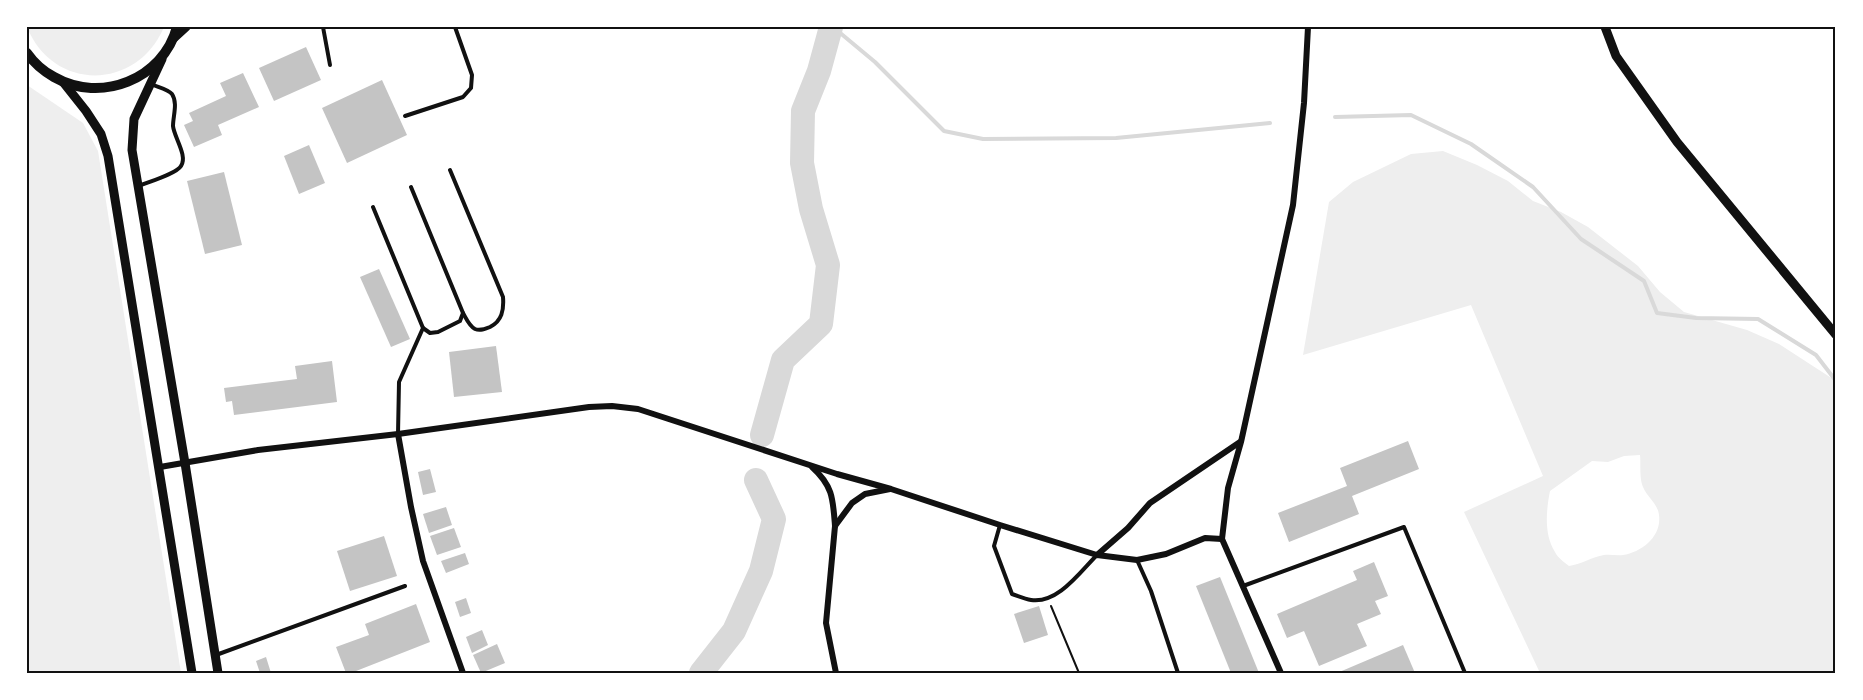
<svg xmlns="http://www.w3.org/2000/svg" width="1863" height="700" viewBox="0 0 1863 700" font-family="Raleway,sans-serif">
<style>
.green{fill:#eee;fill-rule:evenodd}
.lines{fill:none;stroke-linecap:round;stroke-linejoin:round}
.stream{stroke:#d9d9d9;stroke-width:4}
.river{stroke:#d9d9d9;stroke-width:24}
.building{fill:#c4c4c4}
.path{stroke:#111;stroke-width:2}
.service{stroke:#111;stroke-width:4}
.minor{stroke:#111;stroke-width:6}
.tertiary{stroke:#111;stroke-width:9}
.secondary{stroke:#111;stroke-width:10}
.neatline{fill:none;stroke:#111;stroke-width:2}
</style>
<rect width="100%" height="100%" fill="#fff"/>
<!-- green -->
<g class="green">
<path d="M27 27H164C137 91 53 92 27 27Z"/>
<path d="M27 85 83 123 98 151 181 673H27Z"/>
<path d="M1443 151 1477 165 1508 181 1533 201 1561 212 1588 227 1638 266 1660 292 1684 312 1747 330 1779 344 1836 381V673H1540L1464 512 1543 476 1471 305 1303 355 1329 202 1353 182 1411 154ZM1640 455C1641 464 1639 478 1643 487 1647 497 1658 504 1659 515 1662 536 1642 552 1623 555 1617 556 1610 554 1604 555 1592 557 1582 564 1569 566 1564 562 1558 558 1555 552 1544 535 1546 511 1550 491L1592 461 1608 462 1624 456Z"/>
</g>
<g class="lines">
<!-- stream -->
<g class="stream">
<path d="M833 27 875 62 944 131 983 139 1116 138 1270 123"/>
<path d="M1335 117 1411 115 1471 144 1533 187 1581 239 1644 281 1657 313 1696 318 1758 319 1816 355 1836 381"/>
</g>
<!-- river -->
<g class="river">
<path d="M762 435 783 360 821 324 828 265 811 209 802 163 803 111 819 71 831 27"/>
<path d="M701 673 734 631 761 571 774 519 756 480"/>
</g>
</g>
<!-- building -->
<g class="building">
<path d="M306 47 321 80 274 101 259 68Z"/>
<path d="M243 73 259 107 218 125 222 135 194 147 184 125 193 121 189 113 226 96 220 83Z"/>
<path d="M382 80 407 135 347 163 322 108Z"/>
<path d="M309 145 325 183 299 194 284 156Z"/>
<path d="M224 172 242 245 205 254 187 181Z"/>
<path d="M379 269 410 339 391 347 360 277Z"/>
<path d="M496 346 502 392 454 397 449 352Z"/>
<path d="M332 361 337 402 234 415 232 401 226 402 224 388 297 379 295 366Z"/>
<path d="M1408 441 1419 469 1352 496 1359 514 1289 542 1278 513 1347 486 1340 468Z"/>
<path d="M430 469 436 492 423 495 418 472Z"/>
<path d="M446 507 452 525 429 533 423 514Z"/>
<path d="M454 528 461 547 437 555 430 536Z"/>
<path d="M384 536 397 576 350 591 337 551Z"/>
<path d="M465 553 469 564 446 573 441 561Z"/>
<path d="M1374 562 1388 596 1375 601 1381 614 1357 624 1367 646 1319 666 1304 631 1287 638 1277 614 1357 580 1353 571Z"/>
<path d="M1220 577 1259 673H1231L1196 586Z"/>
<path d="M466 598 471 613 460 617 455 602Z"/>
<path d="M416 604 430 642 351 673H346L336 647 369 635 365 624Z"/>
<path d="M1039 606 1048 635 1024 643 1014 614Z"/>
<path d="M482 630 488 645 472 653 466 637Z"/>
<path d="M497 644 505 663 481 673 473 655Z"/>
<path d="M1403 645 1415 673H1337Z"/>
<path d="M266 657 271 673H260L256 661Z"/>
</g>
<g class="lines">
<!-- path -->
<path class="path" d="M1051 606 1079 673"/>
<!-- service -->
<g class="service">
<path d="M323 27 330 65"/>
<path d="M363 27H365"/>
<path d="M405 116 463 97 471 88 472 75 455 27"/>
<path d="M450 170 503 297C504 310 502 321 490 327 485 329 480 331 475 329 469 326 466 318 463 313"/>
<path d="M139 186C148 182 176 174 181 166 188 156 174 137 173 126 173 116 178 103 172 94 168 89 157 87 151 84"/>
<path d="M411 187 463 313 460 321 438 332 430 333 423 328"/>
<path d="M373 207 423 328 399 382 398 434"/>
<path d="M1000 525 994 546 1012 594C1018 596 1025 599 1031 600 1058 604 1080 572 1097 555"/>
<path d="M1137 560 1151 591 1178 673"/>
<path d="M1243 586 1404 527 1465 673"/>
<path d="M216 655 405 586"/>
</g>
<!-- minor -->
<g class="minor">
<path d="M398 434 411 507 423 561 463 673"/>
<path d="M160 467 258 450 398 434 589 407 612 406 638 409 837 474 891 489 1000 525 1097 555 1137 560 1166 554 1205 538 1222 539"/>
<path d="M812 467C833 486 833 499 835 526"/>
<path d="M1097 555 1128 528 1150 503 1240 442"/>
<path d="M836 673 826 623 835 526 852 503 865 494 890 489"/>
<path d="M1281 673 1222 539 1228 488 1241 442 1293 205 1304 103 1308 27"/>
</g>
<!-- tertiary -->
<g class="tertiary">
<path d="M1605 27 1616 56 1677 142 1836 335"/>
<path d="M174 38 186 27"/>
<path d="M162 59 134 119 132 150 185 463 218 673"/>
<path d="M63 82 86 111 101 134 108 156 192 673"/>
</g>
<!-- secondary -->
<path class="secondary" d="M27 53C34 63 43 71 54 77 101 104 163 79 177 27"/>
</g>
<!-- border -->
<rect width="1863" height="700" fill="none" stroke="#ffffff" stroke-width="57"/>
<rect x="28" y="28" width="1806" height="644" class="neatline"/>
</svg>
